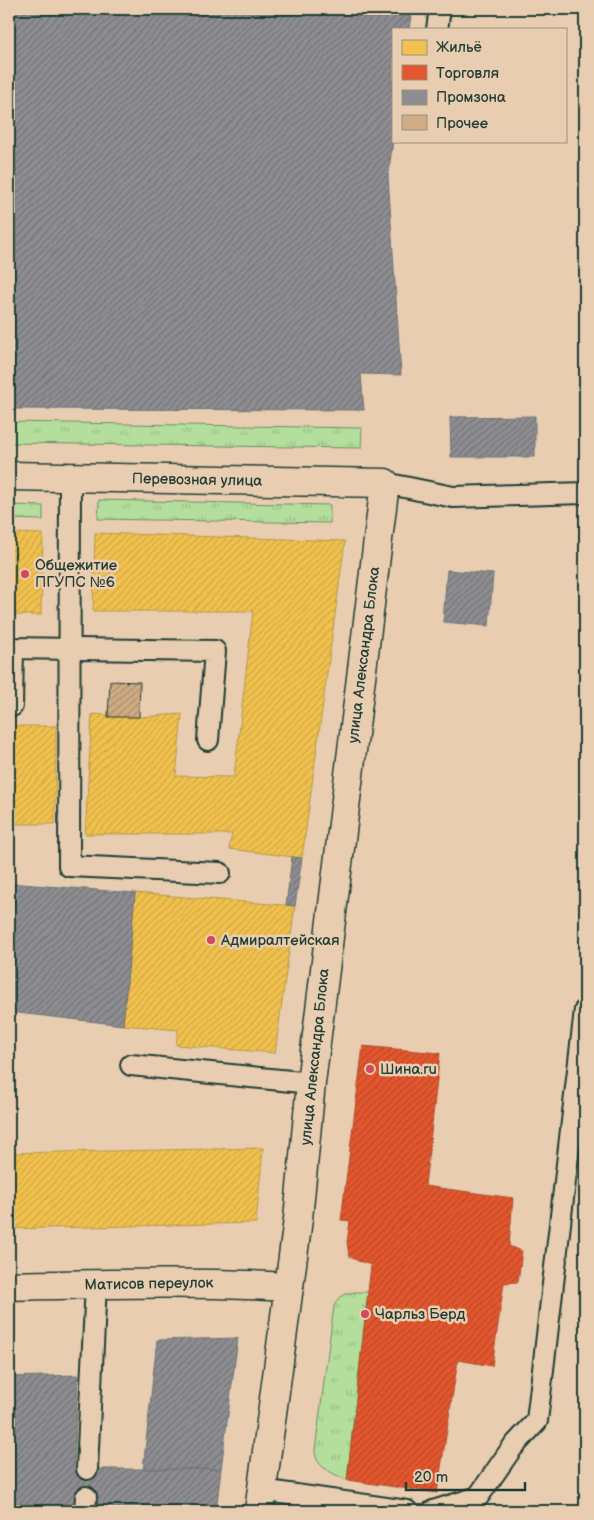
<svg xmlns="http://www.w3.org/2000/svg" width="594" height="1520" viewBox="0 0 594 1520" font-family="'Balsamiq Sans',sans-serif">
<style>
.grass{fill:url(#grass-tufts);stroke:#698e68}
.homes{fill:url(#homes-hatch);stroke:#b39946}
.shops{fill:url(#shops-hatch);stroke:#a94f30}
.industry{fill:url(#industry-hatch);stroke:#6c7576}
.building{fill:url(#building-hatch);stroke:#1f3d34}
.lines{fill:none;stroke-linecap:round;stroke-linejoin:round}
.service-casing{stroke:#1f3d34;stroke-width:24}
.minor-casing{stroke:#1f3d34;stroke-width:31}
.service{stroke:#e9cdb0;stroke-width:20}
.minor{stroke:#e9cdb0;stroke-width:28}
.poi-dot{fill:#d1495b;stroke:#e9cdb0;stroke-width:2}
.labels{text-anchor:middle;dominant-baseline:central;stroke-width:5;stroke-linejoin:round;paint-order:stroke}
.street-label{font-size:15px;fill:#1f3d34;stroke:#e9cdb0}
.poi-label{font-size:15px;fill:#1f3d34;stroke:#e9cdb0;text-anchor:start}
</style>
<defs>
<pattern id="grass-tufts" width="24" height="20" patternUnits="userSpaceOnUse" patternTransform="scale(1.25)"><rect width="24" height="20" fill="#b3de9b"/><path d="M3 7l-1-3M5 7V3M7 7l1-3M15 17l-1-3M17 17v-4M19 17l1-3" fill="none" stroke="#9abf86"/></pattern>
<pattern id="homes-hatch" width="6" height="6" patternUnits="userSpaceOnUse" patternTransform="scale(1.25)"><rect width="6" height="6" fill="#f2c14e"/><path d="M-1 1l2-2M0 6l6-6M5 7l2-2" fill="none" stroke="#cfa745"/></pattern>
<pattern id="shops-hatch" width="6" height="6" patternUnits="userSpaceOnUse" patternTransform="scale(1.25)"><rect width="6" height="6" fill="#e4572e"/><path d="M-1 1l2-2M0 6l6-6M5 7l2-2" fill="none" stroke="#b84928"/></pattern>
<pattern id="industry-hatch" width="6" height="6" patternUnits="userSpaceOnUse" patternTransform="scale(1.25)"><rect width="6" height="6" fill="#8d8d92"/><path d="M-1 1l2-2M0 6l6-6M5 7l2-2" fill="none" stroke="#737478"/></pattern>
<pattern id="building-hatch" width="6" height="6" patternUnits="userSpaceOnUse" patternTransform="scale(1.25)"><rect width="6" height="6" fill="#cfac83"/><path d="M-1 1l2-2M0 6l6-6M5 7l2-2" fill="none" stroke="#a78d6c"/></pattern>
</defs>
<rect width="100%" height="100%" fill="#e9cdb0"/>
<filter id="ink" filterUnits="userSpaceOnUse"><feTurbulence type="fractalNoise" baseFrequency=".02" numOctaves="2"/><feDisplacementMap in="SourceGraphic" scale="10" xChannelSelector="R" yChannelSelector="G"/><feConvolveMatrix kernelMatrix="1 2 1 2 8 2 1 2 1" color-interpolation-filters="sRGB"/></filter>
<g filter="url(#ink)">
<!-- grass -->
<g class="grass">
<path d="M9 422 362 428 361 448 9 443Z"/>
<path d="M99 500 330 505V523L98 519Z"/>
<path d="M9 505 43 506V520L9 519Z"/>
<path d="M368 1292 347 1480C333 1473 315 1468 315 1450L334 1306C341 1291 353 1292 368 1292Z"/>
</g>
<!-- homes -->
<g class="homes">
<path d="M9 533 43 534 41 615H9Z"/>
<path d="M95 533 345 541 302 858 229 849 232 834H85L92 714 139 717 182 714 176 776 234 777 253 611H93Z"/>
<path d="M9 726H56L55 824H9Z"/>
<path d="M135 893 295 906 275 1053 176 1045 178 1030 123 1025Z"/>
<path d="M263 1148 256 1223 9 1229V1153Z"/>
</g>
<!-- shops -->
<path class="shops" d="M363 1046 440 1053 425 1186 513 1198 509 1246 522 1251 518 1282 504 1283 492 1366 458 1360 437 1493 347 1480 371 1265 358 1261 349 1256 347 1242 350 1221 341 1220Z"/>
<!-- industry -->
<g class="industry">
<path d="M9 9H412L409 29H393V141L388 176 401 375 361 374 364 410 9 409Z"/>
<path d="M535 416V457H451L450 417Z"/>
<path d="M447 570 493 574 489 626 443 622Z"/>
<path d="M292 857 302 858 295 906 286 905Z"/>
<path d="M9 883 135 893 123 1025 9 1012Z"/>
<path d="M238 1338 221 1469H143L157 1340Z"/>
<path d="M78 1375 74 1469H221L216 1511H97L99 1496 80 1497 79 1511H9V1377Z"/>
</g>
<!-- building -->
<path class="building" d="M110 681 140 682 139 717H108Z"/>
<g class="lines">
<!-- service casing -->
<g class="service-casing">
<g id="service">
<path d="M437 29 440 9"/>
<path d="M70 477 69 866 220 873"/>
<path d="M385 483 453 497 585 493"/>
<path d="M9 648 215 651 208 740"/>
<path d="M9 706H12L13 648"/>
<path d="M131 1065 311 1083"/>
<path d="M87 1469 96 1284"/>
<path d="M261 1490 407 1511"/>
<path d="M85 1511 86 1497"/>
<path d="M433 1511 478 1497 512 1448 537 1421 585 1010"/>
</g>
</g>
<!-- minor casing -->
<g class="minor-casing">
<g id="minor">
<path d="M9 476 385 483 311 1083 298 1219 259 1511"/>
<path d="M9 1286C103 1284 196 1281 289 1287"/>
</g>
</g>
<!-- service -->
<use href="#service" class="service"/>
<!-- minor -->
<use href="#minor" class="minor"/>
</g>
</g>
<!-- markers -->
<g class="poi-dot">
<circle cx="25" cy="574" r="5"/>
<circle cx="211" cy="940" r="5"/>
<circle cx="370" cy="1069" r="5"/>
<circle cx="365" cy="1314" r="5"/>
</g>
<g class="labels">
<!-- street labels -->
<g class="street-label">
<text transform="translate(197 480) rotate(1)">Перевозная улица</text>
<text transform="translate(364 655) rotate(-83)">улица Александра Блока</text>
<text transform="translate(315 1057) rotate(-84)">улица Александра Блока</text>
<text transform="translate(149 1284) rotate(-1)">Матисов переулок</text>
</g>
<!-- poi labels -->
<g class="poi-label">
<text x="35" y="565">Общежитие<tspan x="35" dy="17">ПГУПС №6</tspan></text>
<text x="221" y="940">Адмиралтейская</text>
<text x="380" y="1069">Шина.ru</text>
<text x="375" y="1314">Чарльз Берд</text>
</g>
</g>
<!-- margin -->
<rect width="594" height="1520" fill="none" stroke="#e9cdb0" stroke-width="30"/>
<rect x="15" y="15" width="564" height="1490" fill="none" stroke="#1f3d34" stroke-width="2" filter="url(#ink)"/>
<!-- legend -->
<rect x="392" y="28" width="175" height="115" fill="#e9cdb0" stroke="#98937e"/>
<rect x="402" y="40" width="25" height="15" fill="#f2c14e" stroke="#98937e"/>
<text x="436" y="52" font-size="15" fill="#1f3d34">Жильё</text>
<rect x="402" y="65" width="25" height="15" fill="#e4572e" stroke="#98937e"/>
<text x="436" y="78" font-size="15" fill="#1f3d34">Торговля</text>
<rect x="402" y="90" width="25" height="15" fill="#8d8d92" stroke="#98937e"/>
<text x="436" y="102" font-size="15" fill="#1f3d34">Промзона</text>
<rect x="402" y="115" width="25" height="15" fill="#cfac83" stroke="#98937e"/>
<text x="436" y="128" font-size="15" fill="#1f3d34">Прочее</text>
<!-- scale -->
<path d="M406 1482v8h119v-8" fill="none" stroke="#1f3d34" stroke-width="2.5"/>
<text x="414" y="1482" font-size="15" fill="#1f3d34" stroke="#e9cdb0" stroke-width="4" paint-order="stroke">20 m</text>
</svg>
